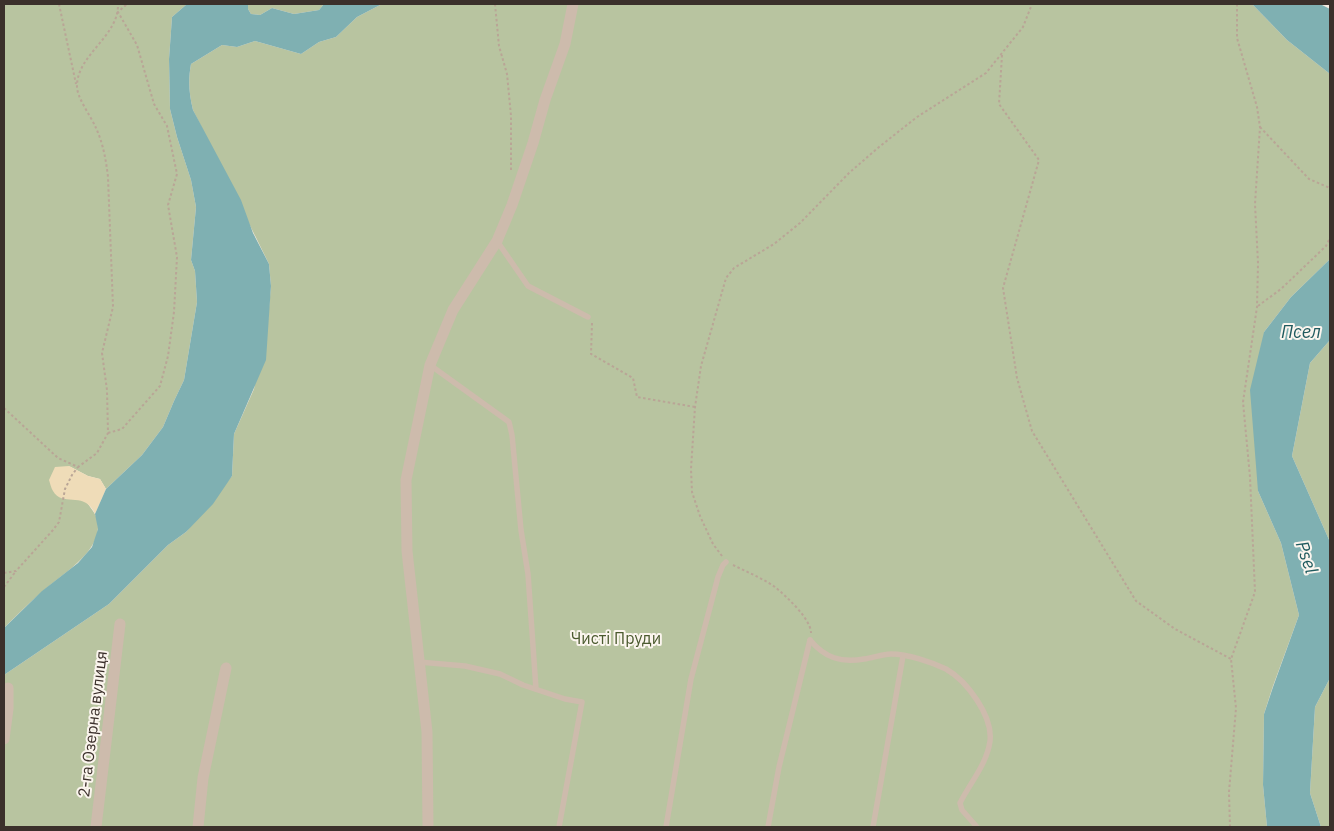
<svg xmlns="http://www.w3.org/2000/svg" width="1334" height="831" viewBox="0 0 1334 831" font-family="'IBM Plex Sans',sans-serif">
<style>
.green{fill:#b8c4a0}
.sand{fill:#efdcb8}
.water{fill:#7fb0b2}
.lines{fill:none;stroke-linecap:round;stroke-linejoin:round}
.path{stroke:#b9a596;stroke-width:2;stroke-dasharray:2.5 2.5;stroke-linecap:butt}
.service{stroke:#cdbbac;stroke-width:5.5}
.minor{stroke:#cdbbac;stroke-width:11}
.labels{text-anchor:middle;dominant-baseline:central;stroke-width:4;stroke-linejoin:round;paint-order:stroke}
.park-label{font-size:16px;fill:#4a5a2e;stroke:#fbf5ee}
.street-label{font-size:16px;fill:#3b302b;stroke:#fbf5ee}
.water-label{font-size:18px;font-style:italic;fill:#1f5a5e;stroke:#fbf5ee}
</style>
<rect width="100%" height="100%" fill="#f4ebe1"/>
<!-- green -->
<g class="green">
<path d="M4 4H187L172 17 169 59 170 109 177 137 191 180 196 207 191 260 195 271 197 302 184 380 174 401 163 427 142 455 106 489 100 479 88 476 69 466C75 477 79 490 86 501 92 511 98 514 98 528 97 554 61 575 43 591 30 602 17 615 4 628Z"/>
<path d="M248 4H324L319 10 294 14 272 8 260 15 251 14 248 9Z"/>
<path d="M382 4H1252L1287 40 1330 74V259L1291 297 1264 332 1258 491 1281 543 1299 615 1273 686 1264 714 1263 785 1267 827H4V675L109 604 168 545 186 532 232 476 234 434 254 389 268 319 271 286 269 264 193 110C189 94 188 80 191 64L222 45 237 47 255 41 301 54 319 42 336 37 357 17Z"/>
<path d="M1330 340V542L1292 456 1310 363Z"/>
<path d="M1330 678V827H1321L1310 793 1315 707Z"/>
</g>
<!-- sand -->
<path class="sand" d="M69 466 88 476 100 479 106 489 95 514C85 490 63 508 53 491 51 488 50 483 49 480L55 467Z"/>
<!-- water -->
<g class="water">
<path d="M187 4H248V9L251 14 260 15 272 8 294 14 319 10 324 4H382L357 17 336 37 319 42 301 54 255 41 237 47 222 45 191 64C188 80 189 94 193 110L241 200 253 233 269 264 271 286 266 360 234 434 232 476 213 504 186 532 168 545 109 604 4 675V628L42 591 78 563 92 547 98 529 95 514 106 489 142 455 163 427 174 401 184 380 197 302 195 271 191 260 196 207 191 180 177 137 170 109 169 59 172 17Z"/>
<path d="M1252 4H1320L1330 9V74L1287 40Z"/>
<path d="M1330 259V340L1310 363 1292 456 1330 542V678L1315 707 1310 793 1321 827H1267L1263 785 1264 714 1273 687 1299 615 1281 543 1258 491 1250 390 1264 332 1291 297Z"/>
</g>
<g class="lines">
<!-- path -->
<g class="path">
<path d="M59 4 76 84"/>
<path d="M495 4 499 46 507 74 511 116V172"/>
<path d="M1002 55 999 104 1039 160 1003 288 1017 378 1032 431 1136 601 1175 629 1231 659"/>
<path d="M1260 127 1309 179 1330 188"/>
<path d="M1258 306 1281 289 1326 246 1330 238"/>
<path d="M592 323 591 354 633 378 637 397 695 407"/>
<path d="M4 408 58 458 78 467 97 453 108 433 107 390 102 353 113 307 108 177C106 160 103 143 96 128 91 116 76 97 77 85 78 54 119 36 118 4"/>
<path d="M108 433 122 429 160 386 168 356 174 312 177 257 168 205 177 174 167 126 154 104 137 45 118 12 127 4"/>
<path d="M722 556 713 544 700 516 692 492 691 469 695 407 701 366 726 278 734 268 774 244 800 223 849 173 879 147 917 117 986 73 1023 27 1032 4"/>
<path d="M733 565C747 572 762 578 775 587 786 596 811 619 811 633"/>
<path d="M4 573 16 571 53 530 59 522 65 489 72 475 78 467"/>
<path d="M4 587 16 571"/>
<path d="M1230 827 1229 792 1236 708 1231 659 1255 592 1250 477 1243 402 1257 307 1258 263 1255 204 1260 127 1257 107 1237 38V4"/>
</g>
<!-- service -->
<g class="service">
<path d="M497 241 528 286 588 317"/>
<path d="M430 365 509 422 512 435 521 530 528 574 536 689"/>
<path d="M810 640C825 658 841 663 864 659 873 658 882 654 891 654 908 654 931 662 946 669 967 681 993 716 990 741 987 764 970 783 960 803L962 810 977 827"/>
<path d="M419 662 465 666 500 674 523 685 565 699 582 702 559 827"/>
<path d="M666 827 691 679 718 577 723 565 726 562"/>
<path d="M768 827 779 767 810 640"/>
<path d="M873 827 903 656"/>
</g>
<!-- minor -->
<g class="minor">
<path d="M4 739 8 709V688"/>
<path d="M96 827 120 624"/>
<path d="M198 827 203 778 226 668"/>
<path d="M428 827 427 732 407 551 406 480 430 365 453 310 497 241 512 205 533 143 545 100 565 44 573 4"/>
</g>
</g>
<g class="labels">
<!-- park labels -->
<g class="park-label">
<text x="616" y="638">Чисті Пруди</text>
</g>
<!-- street labels -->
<g class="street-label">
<text transform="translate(92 724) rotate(-83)">2-га Озерна вулиця</text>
</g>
<!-- water labels -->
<g class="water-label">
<text x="1301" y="331">Псел</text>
<text transform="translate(1307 557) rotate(71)">Psel</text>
</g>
</g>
<!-- border -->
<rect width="1334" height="831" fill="none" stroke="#3b302b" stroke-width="10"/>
</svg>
